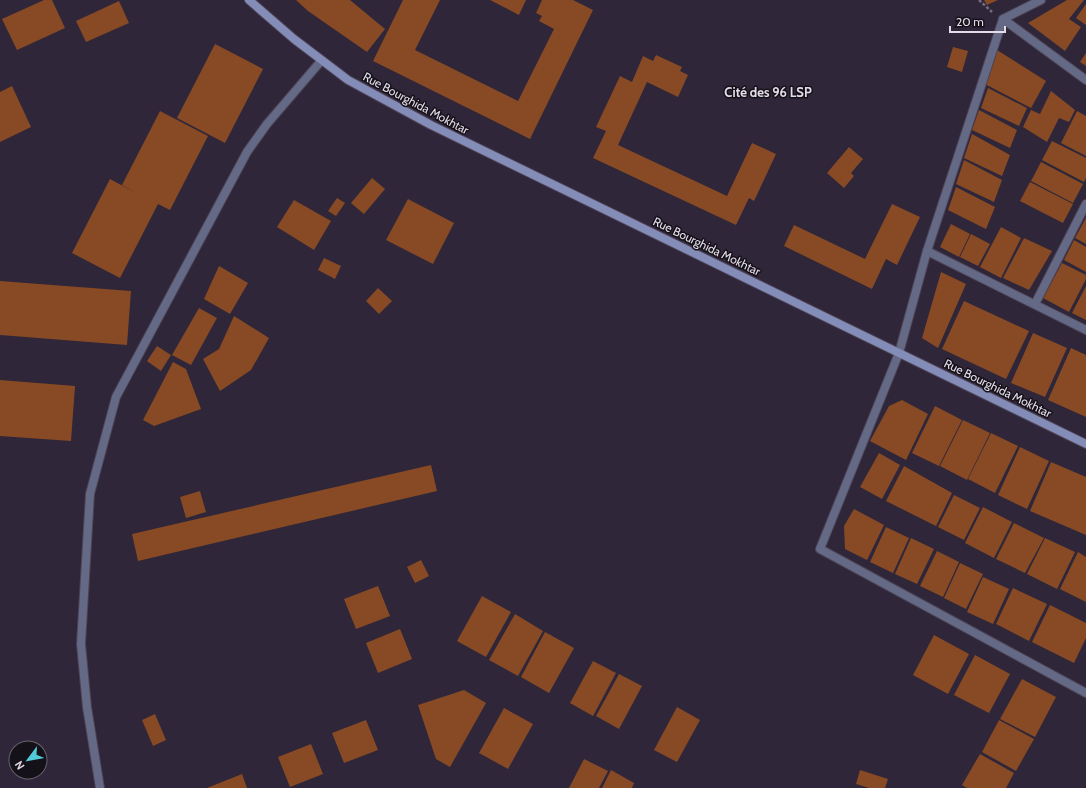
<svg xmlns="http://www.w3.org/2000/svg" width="1086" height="788" viewBox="0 0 1086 788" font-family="Cabin,sans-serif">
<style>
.building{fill:#874a24}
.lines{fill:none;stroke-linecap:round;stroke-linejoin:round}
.minor-casing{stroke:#4c4355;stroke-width:10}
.secondary-casing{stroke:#4c4355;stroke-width:10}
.path{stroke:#766e7f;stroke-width:2.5;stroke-dasharray:3 2;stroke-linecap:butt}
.minor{stroke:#646985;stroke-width:8}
.secondary{stroke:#848cb8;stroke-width:8}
.labels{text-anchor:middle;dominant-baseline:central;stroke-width:3;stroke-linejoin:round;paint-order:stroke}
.street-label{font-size:12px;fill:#e3ddea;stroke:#151119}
.neighbourhood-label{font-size:13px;font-weight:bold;fill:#e3ddea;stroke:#151119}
</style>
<rect width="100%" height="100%" fill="#2f2639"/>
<!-- building -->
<g class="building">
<path d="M44 0H52L65 28 17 50 2 19Z"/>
<path d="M296 0H350L385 29 367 52 308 11Z"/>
<path d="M403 0H440L415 50 518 101 554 29 539 21 542 16 536 13 542 0H573L593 10 530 139 373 61Z"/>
<path d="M490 0H526L519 15Z"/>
<path d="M984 0H998L987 5Z"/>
<path d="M1067 0H1084L1069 19 1081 27 1065 51 1028 23Z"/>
<path d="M119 1 129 23 86 42 76 21Z"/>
<path d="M1086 4V25L1076 18Z"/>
<path d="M215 44 263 69 225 143 177 118Z"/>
<path d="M953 47 968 51 962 72 947 67Z"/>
<path d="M997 50 1046 81 1031 108 981 82Z"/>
<path d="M1086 53V66L1080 62Z"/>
<path d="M656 55 682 67 680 71 688 75 678 97 647 82 618 145 727 196 752 143 776 154 754 201 749 198 736 225 593 158 606 131 596 127 620 76 632 82 643 56 653 61Z"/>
<path d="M12 86 31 127 0 142V92Z"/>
<path d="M988 88 1027 108 1019 126 981 108Z"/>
<path d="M1051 91 1075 110 1069 122 1059 118 1047 142 1023 127 1031 110 1040 114Z"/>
<path d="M979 110 1017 130 1010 148 972 130Z"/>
<path d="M160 111 208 136 170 210 158 204 120 278 72 253 110 179 138 194 122 185Z"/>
<path d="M1077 111 1086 116V156L1061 143Z"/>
<path d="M972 134 1010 155 1002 176 964 158Z"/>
<path d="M1052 141 1086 158V178L1084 182 1042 160Z"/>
<path d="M849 147 863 159 851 173 854 176 844 188 827 173Z"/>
<path d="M964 160 1002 180 994 202 956 184Z"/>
<path d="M1041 162 1083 184 1073 203 1031 181Z"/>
<path d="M372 178 385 189 364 214 351 203Z"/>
<path d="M1030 182 1073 204 1063 223 1020 201Z"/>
<path d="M956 187 995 207 986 229 948 210Z"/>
<path d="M337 198 345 203 336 216 328 211Z"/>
<path d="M408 199 454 223 433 264 386 240Z"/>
<path d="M294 200 331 221 314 250 277 227Z"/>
<path d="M892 204 920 217 897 265 886 259 872 289 784 246 794 225 865 259Z"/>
<path d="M1086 218V244L1075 238Z"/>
<path d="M951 224 970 234 959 257 940 247Z"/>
<path d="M1001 227 1021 238 1001 278 980 267Z"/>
<path d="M971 234 990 244 978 266 960 257Z"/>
<path d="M1024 238 1052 251 1029 290 1003 278Z"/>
<path d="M1074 240 1086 247V272L1064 260Z"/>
<path d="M324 258 341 266 335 279 318 270Z"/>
<path d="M1062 263 1086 275V279L1069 312 1043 298Z"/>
<path d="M219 266 248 283 230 314 204 299Z"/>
<path d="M941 272 966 284 938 348 922 338Z"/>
<path d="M0 281 131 291 127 345 0 335Z"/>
<path d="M1086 286V320L1072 313Z"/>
<path d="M378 288 392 301 379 314 366 301Z"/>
<path d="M964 301 1029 331 1006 379 942 349Z"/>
<path d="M199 308 217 318 191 365 172 355Z"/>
<path d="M234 316 269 338 251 370 220 391 203 359 219 349Z"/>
<path d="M1033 333 1067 348 1045 397 1011 383Z"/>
<path d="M157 346 171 355 161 371 147 361Z"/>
<path d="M1071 348 1086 355V417L1048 400Z"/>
<path d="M173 362 186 369 201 409 154 426 143 420Z"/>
<path d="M0 380 75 386 71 441 0 436Z"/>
<path d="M902 400 928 414 906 460 870 441 889 406Z"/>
<path d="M935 406 962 420 939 466 912 453Z"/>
<path d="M963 420 990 433 967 480 940 466Z"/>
<path d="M991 433 1018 446 995 493 968 479Z"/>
<path d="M1020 447 1049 461 1027 509 998 495Z"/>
<path d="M879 453 900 465 882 499 860 487Z"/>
<path d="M1051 462 1086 477V535L1030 511Z"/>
<path d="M431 465 437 491 138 561 132 534Z"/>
<path d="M904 466 952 493 936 526 886 501Z"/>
<path d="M200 491 206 512 186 518 180 497Z"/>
<path d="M954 495 980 508 964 540 938 527Z"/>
<path d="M983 507 1012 522 994 558 965 543Z"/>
<path d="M854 509 884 525 867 560 845 549 844 526Z"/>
<path d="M1014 523 1044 538 1025 573 996 559Z"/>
<path d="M886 527 909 538 893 573 870 562Z"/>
<path d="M911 538 934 549 917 584 895 574Z"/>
<path d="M1045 538 1075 552 1057 589 1027 574Z"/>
<path d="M937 551 959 562 943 597 920 586Z"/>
<path d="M1078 552 1086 557V602L1060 589Z"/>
<path d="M421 560 429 576 415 583 407 567Z"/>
<path d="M960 563 983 574 966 609 944 598Z"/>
<path d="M983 577 1009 589 993 624 967 612Z"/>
<path d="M378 586 390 616 356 629 344 599Z"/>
<path d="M1013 588 1047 604 1029 641 996 624Z"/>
<path d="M482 596 511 612 486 657 457 641Z"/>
<path d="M1050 605 1086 623V638L1074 663 1032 642Z"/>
<path d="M515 614 543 631 518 676 489 660Z"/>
<path d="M400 629 412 659 378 673 366 643Z"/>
<path d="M545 632 574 648 549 693 521 677Z"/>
<path d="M934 635 969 654 948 694 913 675Z"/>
<path d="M975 655 1010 674 989 713 954 695Z"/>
<path d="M593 661 616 673 593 716 570 703Z"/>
<path d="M619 674 642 686 619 729 596 716Z"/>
<path d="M1022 679 1056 697 1035 737 1000 719Z"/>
<path d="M464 690 486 703 450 767 436 759 418 705Z"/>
<path d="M677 707 700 720 677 762 654 750Z"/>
<path d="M504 708 533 724 508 769 479 753Z"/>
<path d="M155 714 166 740 153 746 142 720Z"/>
<path d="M366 720 378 750 344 763 332 733Z"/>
<path d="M999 720 1034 739 1016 771 982 752Z"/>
<path d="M311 744 323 774 290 787 278 757Z"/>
<path d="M980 754 1014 773 1006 788H967L962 785Z"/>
<path d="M584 759 608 771 599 788H569Z"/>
<path d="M611 770 634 783 632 788H602Z"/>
<path d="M860 770 888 779 885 788H869L856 784Z"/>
<path d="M242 774 247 788H207Z"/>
</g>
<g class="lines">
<!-- minor casing -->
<g class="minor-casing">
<g id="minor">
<path d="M1041 0 1003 19 927 251 899 353 820 549 1086 693"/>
<path d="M1003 19 1086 80"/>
<path d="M927 251 1086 330"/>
<path d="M1035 304 1086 204"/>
<path d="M100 788 87 707 81 644 90 494 116 397 247 152 267 124 321 61"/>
</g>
</g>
<!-- secondary casing -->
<g class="secondary-casing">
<path id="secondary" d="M249 0 294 39 348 80 431 125 1086 444"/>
</g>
<!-- path -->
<path class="path" d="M979 0 992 12"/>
<!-- minor -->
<use href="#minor" class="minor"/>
<!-- secondary -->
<use href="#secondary" class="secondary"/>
</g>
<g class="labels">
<!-- street labels -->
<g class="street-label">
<text transform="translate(416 103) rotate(28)">Rue Bourghida Mokhtar</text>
<text transform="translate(707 246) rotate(26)">Rue Bourghida Mokhtar</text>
<text transform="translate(998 388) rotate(26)">Rue Bourghida Mokhtar</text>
</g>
<!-- neighbourhood labels -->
<g class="neighbourhood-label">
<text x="768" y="92">Cité des 96 LSP</text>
</g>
</g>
<!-- north arrow -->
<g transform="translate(28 760) rotate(238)"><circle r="19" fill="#151119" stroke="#67636d"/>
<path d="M0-3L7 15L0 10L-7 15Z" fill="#52cbd9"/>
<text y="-6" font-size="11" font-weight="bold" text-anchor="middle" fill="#e3ddea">N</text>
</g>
<!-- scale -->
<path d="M950 26v6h55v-6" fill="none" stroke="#e3ddea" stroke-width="2"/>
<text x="956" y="26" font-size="12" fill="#e3ddea" stroke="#151119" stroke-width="3" paint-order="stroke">20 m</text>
</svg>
